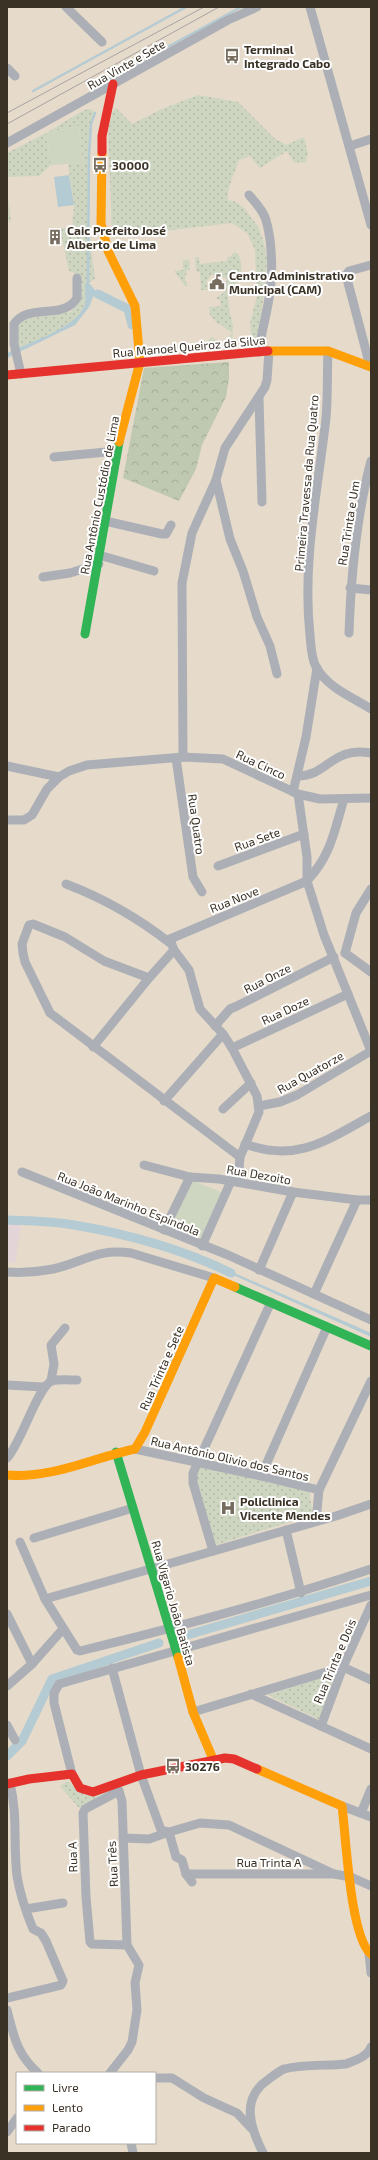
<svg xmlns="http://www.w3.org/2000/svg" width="378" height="2160" viewBox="0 0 378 2160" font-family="'Exo 2',sans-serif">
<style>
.education{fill:#e3d4d7}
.green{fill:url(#green-dots)}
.forest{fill:url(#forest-crowns)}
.pitch{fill:#ced6c1}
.water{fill:#b4cbd3}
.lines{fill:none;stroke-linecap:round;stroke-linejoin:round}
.stream{stroke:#b4cbd3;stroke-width:2.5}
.canal{stroke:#b4cbd3;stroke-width:9}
.street{stroke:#acb0b6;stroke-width:9}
.fast{stroke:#30b455;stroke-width:9}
.slow{stroke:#ff9f0a;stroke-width:9}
.jam{stroke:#e5322d;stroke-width:9}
.tram{stroke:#a7a4a3;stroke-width:1}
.labels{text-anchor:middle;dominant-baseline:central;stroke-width:4;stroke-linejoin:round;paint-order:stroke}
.poi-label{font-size:12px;font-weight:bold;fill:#3b3226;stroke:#fff;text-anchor:start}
.street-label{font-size:12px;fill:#3b3226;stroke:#fff}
</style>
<defs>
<pattern id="green-dots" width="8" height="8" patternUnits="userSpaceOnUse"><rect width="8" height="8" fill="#ced6c1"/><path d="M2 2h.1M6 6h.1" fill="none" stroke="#b2b8a6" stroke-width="1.8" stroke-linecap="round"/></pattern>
<pattern id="forest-crowns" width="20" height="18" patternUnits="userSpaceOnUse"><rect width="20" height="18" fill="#bfc8b1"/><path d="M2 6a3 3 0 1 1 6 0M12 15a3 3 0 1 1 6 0" fill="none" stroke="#a5ac98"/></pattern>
</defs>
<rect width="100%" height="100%" fill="#e6daca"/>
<!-- education -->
<path class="education" d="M7 1216 22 1218 15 1263 7 1262Z"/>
<!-- green -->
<g class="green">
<path d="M198 95 238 102 274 138 286 145 304 137 308 154 305 163 294 162 287 151 260 168 250 156 239 160C235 174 227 185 228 200L236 202 244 208 259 228 263 240 267 256 266 281 259 328 269 351 249 353 252 344 250 323 257 296 255 250 247 233 232 223 112 237 108 131 113 111 116 108 132 124 162 109Z"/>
<path d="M91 109 95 113 91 124 89 155 88 222 95 279 88 283 86 310 75 325 20 348 16 345 17 329 21 320 71 312C81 298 84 292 79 275L69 271 60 229 72 226 74 205 68 164 83 163 79 126 46 133 51 165 39 176 7 177V153L46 133 84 110Z"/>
<path d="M7 188 11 223 7 220Z"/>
<path d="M235 252C243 256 243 275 237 282 235 285 231 287 227 289L229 308 233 326 232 345 208 346 207 342 212 337 222 345 232 333 220 324 219 325 210 315 209 307 221 306 220 299H217V297C225 292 227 292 226 279L219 275H211L207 281V290H201L200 272 196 271 195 257H199L200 264 227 261V257L232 256V254Z"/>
<path d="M183 260H189L190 270H187L185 280 188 286H185L174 271 183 270Z"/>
<path d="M200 1467 309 1491 313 1515 212 1546 193 1475Z"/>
<path d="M332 1674 334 1680 320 1718 318 1719 268 1695Z"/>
<path d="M68 1781 74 1787 110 1792 79 1808 60 1786Z"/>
</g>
<!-- forest -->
<path class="forest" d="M229 362V378L226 397 202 445 196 469 179 501 123 478 144 368Z"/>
<!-- pitch -->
<g class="pitch">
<path d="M79 126 83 163 51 165 46 133Z"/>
<path d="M191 1180 221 1192 201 1237 172 1224Z"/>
</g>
<!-- water -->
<g class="water">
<path d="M69 175 74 205 58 207 54 177Z"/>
<path d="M85 283 90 284 98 294 94 295 89 307 75 325 7 358V353C28 343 74 329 84 307 87 301 85 290 85 283Z"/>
<path d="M221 1267 371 1333V1337L220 1269Z"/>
</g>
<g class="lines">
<!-- stream -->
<g class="stream">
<path d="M103 82 241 7"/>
<path d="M33 91 186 7"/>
<path d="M88 283 89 155 91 124 95 113"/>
</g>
<!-- canal -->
<g class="canal">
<path d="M98 294 128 309 132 325"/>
<path d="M7 1220C29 1221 52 1221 74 1225 128 1234 182 1249 231 1273"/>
<path d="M184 1636 371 1581"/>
<path d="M7 1756 22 1741 52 1679 159 1643"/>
</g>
<!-- street -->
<g class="street">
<path d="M66 7 102 42"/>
<path d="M310 7 371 225"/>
<path d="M7 68 15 76"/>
<path d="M7 143 228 20 257 7"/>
<path d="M350 146 371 139"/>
<path d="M249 195C255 202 263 210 266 220 272 241 273 270 270 291 268 311 261 331 259 352"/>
<path d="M269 351 267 380 265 387 225 448 216 480 230 539 243 571 257 617 270 646 277 674"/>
<path d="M328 351C327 373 328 396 326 418 318 489 302 562 310 635 311 645 311 658 316 667 328 688 352 697 371 709"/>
<path d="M370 366 346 275 349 271 371 265"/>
<path d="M21 374 14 344V324C28 302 63 321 77 298V278"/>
<path d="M259 399 262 502"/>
<path d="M54 457 117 451"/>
<path d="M105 521 162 534H166L171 525"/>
<path d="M99 555 154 571"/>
<path d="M43 577 70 573 99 564"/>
<path d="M350 588 371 590"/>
<path d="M349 633C351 575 356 517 371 461"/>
<path d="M183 757 182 583 192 533 216 480"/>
<path d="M176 758 193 877 202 892"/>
<path d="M7 766 59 777"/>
<path d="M298 776C328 776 331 746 371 753"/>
<path d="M293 792 306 737 317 668"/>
<path d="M298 794 307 857V881L324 935 371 1051"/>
<path d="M7 820H24L32 815 47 789 59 777 69 771 87 765 183 757 223 759 298 794 320 799 371 798"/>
<path d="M218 866 304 834"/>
<path d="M66 884C103 898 138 918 170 943"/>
<path d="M345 953 356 913 371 889"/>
<path d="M345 953 371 972"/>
<path d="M149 978 104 961 65 937 33 924 29 925 22 944 23 953 25 962 50 1013 240 1157"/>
<path d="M215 1026 230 1009 237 1006 334 957"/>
<path d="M93 1047 149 978 174 950"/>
<path d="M232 1048 348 994"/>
<path d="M164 1101 223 1034"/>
<path d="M259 1106 280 1102 297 1095 371 1051"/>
<path d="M223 1109 251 1083"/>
<path d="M245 1144C297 1163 327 1140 371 1116"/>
<path d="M144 1165 190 1177 219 1179 293 1192 357 1200H371"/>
<path d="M22 1172 228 1255 371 1320"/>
<path d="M238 1182 240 1157 259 1112 257 1096 232 1048 223 1034 200 1009 189 970 174 950 170 939 307 881C331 855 334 832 344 799"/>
<path d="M164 1230 190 1177"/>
<path d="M202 1246 231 1181"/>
<path d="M259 1270 293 1192"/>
<path d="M7 1272C22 1273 38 1272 53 1269 84 1262 97 1248 131 1253L214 1278"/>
<path d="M314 1294 357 1200"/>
<path d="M51 1381 54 1364 51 1345 65 1328"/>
<path d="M7 1385 43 1387"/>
<path d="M135 1449 261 1476 319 1490"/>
<path d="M7 1458C21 1444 38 1385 52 1381 59 1379 69 1380 77 1380"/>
<path d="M261 1476 327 1327"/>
<path d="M316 1521 319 1490 371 1381"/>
<path d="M286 1530 301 1593"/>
<path d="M34 1538 133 1508"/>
<path d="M20 1542 45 1599 77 1650 80 1651C178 1627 275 1601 371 1569"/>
<path d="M213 1551 193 1483V1473L271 1302"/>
<path d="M45 1599 336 1516 371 1504"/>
<path d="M7 1614 32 1664"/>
<path d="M112 1668 141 1775 161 1830 169 1832 200 1823 229 1825 334 1874"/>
<path d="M7 1686 32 1664 63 1629"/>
<path d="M251 1694 371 1749"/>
<path d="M193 1712 343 1667 371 1680"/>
<path d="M7 1725 15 1740"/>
<path d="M321 1726 343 1667 371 1605"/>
<path d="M72 1774 54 1703V1693L59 1684 371 1595"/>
<path d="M116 1786 119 1791 122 1801 127 1945"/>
<path d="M342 1806 371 1817"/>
<path d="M361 1813 371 1789"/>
<path d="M123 1838 149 1839 169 1832 176 1857 182 1860 186 1874 192 1882"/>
<path d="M186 1874H334L351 1877 371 1886"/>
<path d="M26 1909 63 1903"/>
<path d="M369 1953 371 1973"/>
<path d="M7 1998 61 1985 63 1981 46 1941 41 1933 33 1929C26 1912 20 1894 17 1876 13 1843 18 1817 10 1783"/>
<path d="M7 2010C14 2037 17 2054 38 2073"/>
<path d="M110 2073 128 2050 132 2042 137 2010 135 1983 139 1965 127 1945 92 1944 90 1942 86 1897 83 1813 85 1809 119 1791"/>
<path d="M155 2078H172L204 2098 237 2113 252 2129"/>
<path d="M7 2132 17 2118"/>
<path d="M131 2143 133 2153"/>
<path d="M263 2153C250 2127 240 2098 269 2079 273 2076 279 2071 284 2069 304 2064 326 2066 346 2064 356 2060 367 2057 371 2047"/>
</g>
<!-- fast -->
<g class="fast">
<path d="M85 634 119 442"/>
<path d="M235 1287 371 1346"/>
<path d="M116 1452 178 1657"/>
</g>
<!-- slow -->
<g class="slow">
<path d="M102 152 101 223 108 251 135 306 140 362 119 442"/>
<path d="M268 351H328L371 367"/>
<path d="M7 1475C52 1479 92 1458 135 1449L145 1432 214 1278 235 1287"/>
<path d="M178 1657 193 1712 213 1759"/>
<path d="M257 1769 342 1806C346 1836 350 1937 371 1954"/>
</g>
<!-- jam -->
<g class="jam">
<path d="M102 152V136L113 84"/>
<path d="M7 375 268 351"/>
<path d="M7 1784 29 1779 72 1774 80 1788 93 1792 141 1775 225 1758 234 1759 257 1769"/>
</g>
<!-- tram -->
<g class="tram">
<path d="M7 113 204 7"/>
<path d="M7 124 219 7"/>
</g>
</g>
<!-- icons -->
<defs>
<g id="bus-bare" transform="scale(1.2)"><path d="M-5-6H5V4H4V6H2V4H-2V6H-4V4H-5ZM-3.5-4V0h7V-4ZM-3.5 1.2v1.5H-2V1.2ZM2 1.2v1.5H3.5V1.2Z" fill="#776d5f" stroke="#fff" stroke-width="2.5" paint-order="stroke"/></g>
<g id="building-bare" transform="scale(1.2)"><path d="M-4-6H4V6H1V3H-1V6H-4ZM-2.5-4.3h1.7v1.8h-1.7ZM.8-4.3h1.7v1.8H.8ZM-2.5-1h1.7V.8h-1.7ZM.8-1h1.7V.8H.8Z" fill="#776d5f" stroke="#fff" stroke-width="2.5" paint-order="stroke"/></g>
<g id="civic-bare" transform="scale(1.2)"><path d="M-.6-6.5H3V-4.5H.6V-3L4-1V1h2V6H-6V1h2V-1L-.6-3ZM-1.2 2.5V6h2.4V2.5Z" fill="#776d5f" stroke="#fff" stroke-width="2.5" paint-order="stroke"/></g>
<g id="hospital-bare" transform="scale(1.2)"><path d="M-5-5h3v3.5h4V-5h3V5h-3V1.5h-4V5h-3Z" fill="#776d5f" stroke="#fff" stroke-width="2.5" paint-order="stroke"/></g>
</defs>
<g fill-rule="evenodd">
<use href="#bus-bare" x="232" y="56"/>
<use href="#bus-bare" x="100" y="165"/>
<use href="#building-bare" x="55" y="237"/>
<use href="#civic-bare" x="217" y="282"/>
<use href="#hospital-bare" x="228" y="1508"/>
<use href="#bus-bare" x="173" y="1766"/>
</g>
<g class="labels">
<!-- poi labels -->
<g class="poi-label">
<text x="244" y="49">Terminal<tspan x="244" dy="14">Integrado Cabo</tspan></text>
<text x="112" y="165">30000</text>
<text x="67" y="230">Caic Prefeito José<tspan x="67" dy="14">Alberto de Lima</tspan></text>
<text x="229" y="275">Centro Administrativo<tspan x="229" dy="14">Municipal (CAM)</tspan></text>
<text x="240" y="1501">Policlinica<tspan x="240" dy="14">Vicente Mendes</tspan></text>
<text x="185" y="1766">30276</text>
</g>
<!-- street labels -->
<g class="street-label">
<text transform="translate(126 64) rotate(-30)">Rua Vinte e Sete</text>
<text transform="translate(189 346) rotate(-5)">Rua Manoel Queiroz da Silva</text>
<text transform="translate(306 483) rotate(-85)">Primeira Travessa da Rua Quatro</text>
<text transform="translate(99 495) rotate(-79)">Rua Antônio Custódio de Lima</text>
<text transform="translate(348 523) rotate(-81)">Rua Trinta e Um</text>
<text transform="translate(261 764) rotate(25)">Rua Cinco</text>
<text transform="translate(197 824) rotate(82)">Rua Quatro</text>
<text transform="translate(257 839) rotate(-20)">Rua Sete</text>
<text transform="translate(234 899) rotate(-22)">Rua Nove</text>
<text transform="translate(267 978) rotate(-27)">Rua Onze</text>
<text transform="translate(285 1010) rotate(-25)">Rua Doze</text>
<text transform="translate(310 1072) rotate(-29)">Rua Quatorze</text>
<text transform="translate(259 1174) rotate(10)">Rua Dezoito</text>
<text transform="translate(129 1203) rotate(22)">Rua João Marinho Espindola</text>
<text transform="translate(161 1368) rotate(-66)">Rua Trinta e Sete</text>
<text transform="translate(230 1458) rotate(13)">Rua Antônio Olivio dos Santos</text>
<text transform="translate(174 1603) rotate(74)">Rua Vigario João Batista</text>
<text transform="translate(334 1661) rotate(-67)">Rua Trinta e Dois</text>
<text transform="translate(72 1857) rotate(-92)">Rua A</text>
<text x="269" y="1862">Rua Trinta A</text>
<text transform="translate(112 1864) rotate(-93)">Rua Três</text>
</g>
</g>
<!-- border -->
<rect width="378" height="2160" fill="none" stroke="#3b3226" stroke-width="16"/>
<!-- legend -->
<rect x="16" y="2072" width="140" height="72" fill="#ffffff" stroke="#b1ada8"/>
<rect x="24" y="2085" width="20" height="6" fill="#30b455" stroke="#b1ada8"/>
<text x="52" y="2092" font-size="12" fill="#3b3226">Livre</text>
<rect x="24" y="2105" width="20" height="6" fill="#ff9f0a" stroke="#b1ada8"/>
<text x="52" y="2112" font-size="12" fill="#3b3226">Lento</text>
<rect x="24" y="2125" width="20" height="6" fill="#e5322d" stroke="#b1ada8"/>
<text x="52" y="2132" font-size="12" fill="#3b3226">Parado</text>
</svg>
